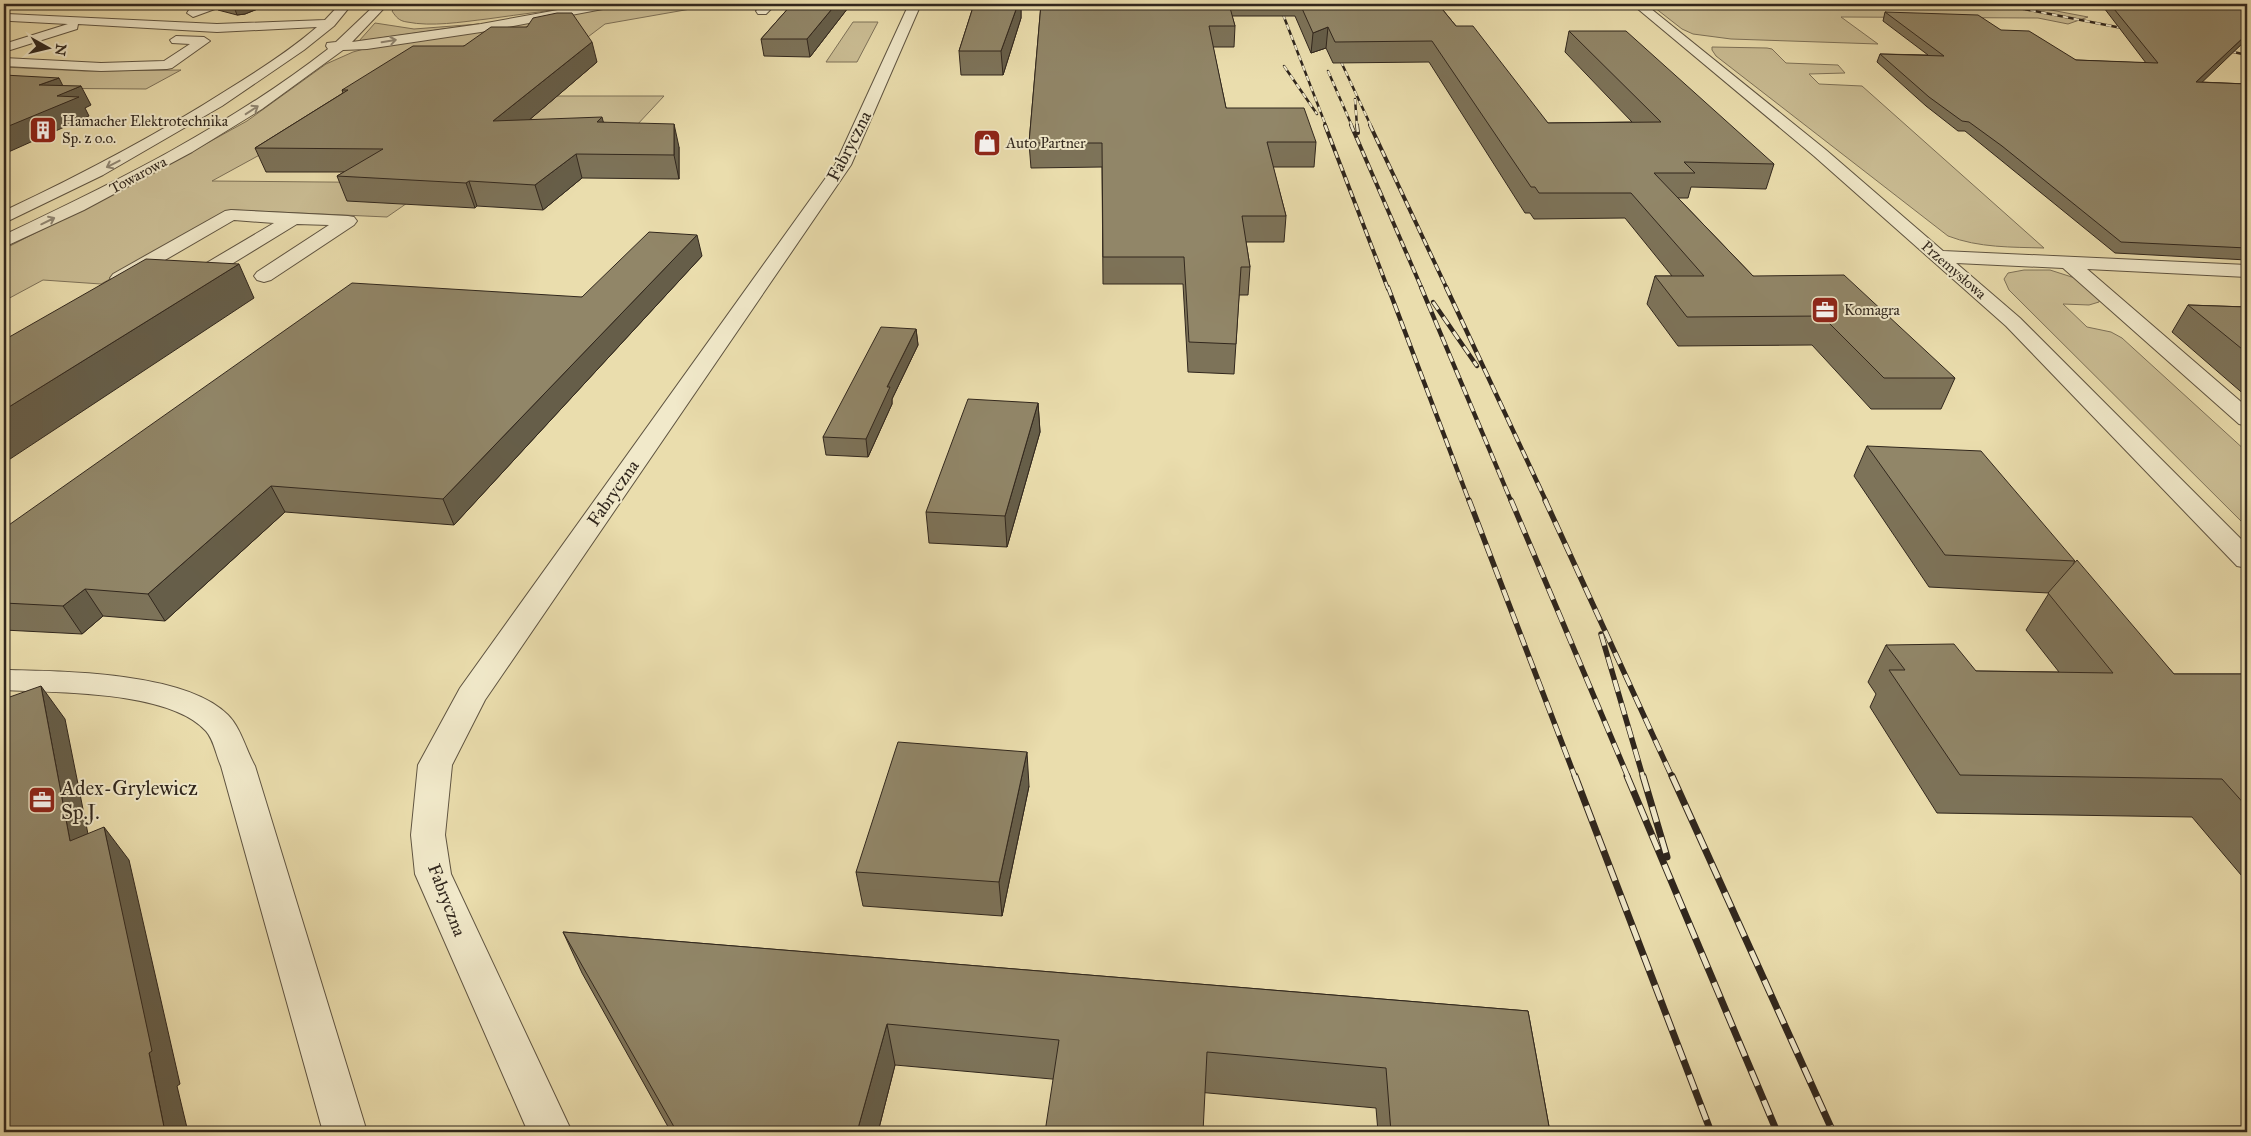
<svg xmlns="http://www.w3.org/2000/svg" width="2251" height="1136" viewBox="0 0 2251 1136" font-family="'IM FELL Great Primer',serif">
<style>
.green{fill:#cbbe95;stroke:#7e7259}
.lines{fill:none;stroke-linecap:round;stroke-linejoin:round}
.minor-casing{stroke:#5f5441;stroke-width:2}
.minor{fill:#f1e9ca;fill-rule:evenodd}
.rail-far4-casing{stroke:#31271d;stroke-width:2.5}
.rail-far3-casing{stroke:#31271d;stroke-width:4}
.rail-far2-casing{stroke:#31271d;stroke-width:4.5}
.rail-far1-casing{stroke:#31271d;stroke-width:5.5}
.rail-casing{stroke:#31271d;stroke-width:7}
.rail-far4{stroke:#f1e9ca;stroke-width:2;stroke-dasharray:5.5;stroke-linecap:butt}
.rail-far3{stroke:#f1e9ca;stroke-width:2.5;stroke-dasharray:7;stroke-linecap:butt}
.rail-far2{stroke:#f1e9ca;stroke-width:3;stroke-dasharray:9;stroke-linecap:butt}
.rail-far1{stroke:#f1e9ca;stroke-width:4;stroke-dasharray:12;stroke-linecap:butt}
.rail{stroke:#f1e9ca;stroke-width:5;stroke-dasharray:16;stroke-linecap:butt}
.wall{fill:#7d7359;stroke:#31271d}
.shaded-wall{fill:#665e49;stroke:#31271d}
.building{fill:#918668;stroke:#31271d}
.oneway{stroke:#918874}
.labels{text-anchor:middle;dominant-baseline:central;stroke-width:4;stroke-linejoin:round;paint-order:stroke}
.far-poi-label{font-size:15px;fill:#31271d;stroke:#f1e9ca;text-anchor:start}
.far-street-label{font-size:15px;fill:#31271d;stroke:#f1e9ca}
.street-label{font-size:18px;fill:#31271d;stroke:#f1e9ca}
.near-poi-label{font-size:21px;fill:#31271d;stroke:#f1e9ca;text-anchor:start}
</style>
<rect width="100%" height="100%" fill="#eaddad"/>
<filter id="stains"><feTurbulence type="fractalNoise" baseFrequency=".004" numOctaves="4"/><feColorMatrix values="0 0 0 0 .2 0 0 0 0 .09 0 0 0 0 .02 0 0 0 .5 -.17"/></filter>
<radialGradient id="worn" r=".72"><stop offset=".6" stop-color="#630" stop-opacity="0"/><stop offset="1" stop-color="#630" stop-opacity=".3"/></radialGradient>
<!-- green -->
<g class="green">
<path d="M398 4H593C557 10 522 14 487 19 461 22 432 27 407 22 399 21 396 17 392 11Z"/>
<path d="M623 4H719L605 24 568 52 265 152 212 181 436 183 387 217 232 210 101 284 43 280 4 301V249L166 166 247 121 326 64 353 52 371 47Z"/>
<path d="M1650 4H2019L2088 17 2068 24 2038 18 1841 17 1878 44 1731 39 1693 34 1682 29Z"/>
<path d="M853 22H878L857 62H826Z"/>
<path d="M375 23 414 29 479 24 359 41Z"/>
<path d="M1712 47 1767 48 1772 49 1786 63 1838 65 1845 73 1809 74 1819 84 1862 86 2044 248C2012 247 1979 248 1948 236L1716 56 1712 50Z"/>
<path d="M4 67 85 71 181 70 146 89 4 88Z"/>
<path d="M557 96H664L636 126 514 121 542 109Z"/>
<path d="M2024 270H2050L2078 279 2101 297 2099 302 2089 305 2063 304 2087 327 2111 332 2122 338 2247 452V527L2009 290 2004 279 2008 273Z"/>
</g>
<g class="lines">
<!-- minor casing -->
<g class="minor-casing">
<g id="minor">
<path d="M208 4H225L223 6 193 17 187 13 189 10Z"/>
<path d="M340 4H352L334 26 304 50 222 106 103 175 4 223V211C80 175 155 136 227 90 258 71 289 51 317 27L217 32 78 24 77 29 4 52V44L68 24 11 21 7 20 5 17 7 14 217 24 325 20Z"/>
<path d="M376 4H388L352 42 481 24 591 4H614L608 8 481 32 367 49 343 50 262 109 192 152 84 210 4 247V235C116 182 229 126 328 49L326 46 327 43 336 42Z"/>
<path d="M763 4H776L766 14H758L756 11Z"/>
<path d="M909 4H921L851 165 485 700 452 765 445 835 451 874 572 1132H528L415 874 411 835 418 765 460 688 835 165Z"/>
<path d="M1632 4H1645L1826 150 1943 251 2247 265V277L2087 269 2247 407V426L2239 424 2063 268 1956 263 2020 318 2247 545V568L2237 566 2006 326 1814 156Z"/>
<path d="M176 36 204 37 210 41 172 68 167 69 101 71 4 66V58L101 63 164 61 190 44 172 43 170 40Z"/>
<path d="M231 210 348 216 354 217 357 221 354 225 271 280 264 282 257 280 254 276 257 272 329 225 297 224 212 276 205 278 198 276 195 272 198 268 274 223 234 220 127 282 120 284 113 282 110 278 113 274 225 211Z"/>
<path d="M4 670C62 671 186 672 228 715 241 728 246 750 255 766L367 1132H323L221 766C216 755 214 740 206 731 169 690 56 693 4 690Z"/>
</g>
</g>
<!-- minor -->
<use href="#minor" class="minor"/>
<!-- rail-far4 casing -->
<g class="rail-far4-casing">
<g id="rail-far4">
<path d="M1279 4 1326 126"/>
<path d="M1998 4 2132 30"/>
<path d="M2220 49 2247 55"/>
<path d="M1336 51 1371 126"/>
<path d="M1284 66 1317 114"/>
<path d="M1328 71 1352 126"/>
<path d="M1355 99 1357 126"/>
</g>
</g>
<!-- rail-far3 casing -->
<g class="rail-far3-casing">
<g id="rail-far3">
<path d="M1325 125 1388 289"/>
<path d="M1351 125 1422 289"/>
<path d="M1357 125 1358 133"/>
<path d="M1370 125 1447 289"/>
</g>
</g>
<!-- rail-far2 casing -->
<g class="rail-far2-casing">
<g id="rail-far2">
<path d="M1388 287 1469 501"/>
<path d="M1421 287 1511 501"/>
<path d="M1446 287 1546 501"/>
<path d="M1433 302 1477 366"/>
</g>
</g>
<!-- rail-far1 casing -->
<g class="rail-far1-casing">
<g id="rail-far1">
<path d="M1469 500 1575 777"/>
<path d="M1511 500 1628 777"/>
<path d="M1545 500 1672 777"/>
<path d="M1601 634 1643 777"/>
</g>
</g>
<!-- rail casing -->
<g class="rail-casing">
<g id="rail">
<path d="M1575 776 1711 1132"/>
<path d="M1627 776 1777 1132"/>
<path d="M1643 776 1667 857"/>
<path d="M1672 776 1833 1132"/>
</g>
</g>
<!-- rail-far4 -->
<use href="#rail-far4" class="rail-far4"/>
<!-- rail-far3 -->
<use href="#rail-far3" class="rail-far3"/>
<!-- rail-far2 -->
<use href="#rail-far2" class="rail-far2"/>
<!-- rail-far1 -->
<use href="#rail-far1" class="rail-far1"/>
<!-- rail -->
<use href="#rail" class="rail"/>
</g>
<!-- wall -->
<g class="wall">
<path d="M215 4H270L245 14 237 15 218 10Z"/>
<path d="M792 4H851L810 57 764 56 761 39Z"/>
<path d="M974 4H1021V18L1003 75H961L959 51Z"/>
<path d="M1041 4H1438L1456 26 1548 123 1632 122 1565 52 1569 31 1774 164 1766 189 1691 187 1688 198H1678L1753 276 1955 378 1941 409H1871L1812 345 1678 346 1647 304 1655 276H1672L1625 218 1534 219 1530 213H1525L1429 62 1333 63 1326 48 1311 53 1295 16H1232L1235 26 1234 47H1213L1226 108 1316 142 1314 167H1273L1286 216 1284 242H1246L1250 267 1248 295H1239L1234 374 1188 372 1183 284H1103L1102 167 1031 168 1029 143Z"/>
<path d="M2101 4H2247V39L2201 82 2247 84V260L2115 253 1997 157 1965 131H1958L1926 106 1877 62 1880 54 1928 55 1883 21 1885 12 2076 60 2146 63Z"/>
<path d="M527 27 597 62 529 120 603 122 679 147V179L582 178 543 210 477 206 475 208 347 201 337 176 344 172H266L255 148 343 93 342 90 464 46Z"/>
<path d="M702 256 454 525 285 512 165 621 103 616 82 634 4 630V527H6L582 297Z"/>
<path d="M2188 305 2247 307V397L2172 332Z"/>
<path d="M916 329 918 345 892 399V404L868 457 826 455 823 437Z"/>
<path d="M1038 403 1040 432 1007 547 929 543 926 512Z"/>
<path d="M1867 446 2075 561 2073 564 2174 674H2247V882L2192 817 1937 813 1870 707 1876 694 1868 682 1886 645 1976 671 2059 672 2026 630 2049 593 1929 587 1854 476Z"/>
<path d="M1029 786 1002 916 863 906 856 872Z"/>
<path d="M563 932 1528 1011 1550 1132H1378L1376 1108 895 1065 878 1132H671L582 973Z"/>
</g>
<!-- shaded-wall -->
<g class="shaded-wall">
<path d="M233 4H270L245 14 237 15Z"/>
<path d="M836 4H851L810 57 807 39Z"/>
<path d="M1018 4H1021V18L1003 75 1001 51Z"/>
<path d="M1328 27 1326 48 1311 53 1313 33Z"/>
<path d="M2247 34V39L2192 92 2196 82Z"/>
<path d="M592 42 597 62 500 145 493 121Z"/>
<path d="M59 78 66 92 81 86 91 105 85 108 89 116 4 154V128L39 85Z"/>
<path d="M602 117 608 140 597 122Z"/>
<path d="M674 124 679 147V179L674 155Z"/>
<path d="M576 154 582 178 543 210 535 185Z"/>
<path d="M469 181 477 206 475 208 466 183Z"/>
<path d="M697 235 702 256 454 525 443 499Z"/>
<path d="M239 264 254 298 4 463V410Z"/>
<path d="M916 329 918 345 892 399V404L868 457 866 439 887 387Z"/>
<path d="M1038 403 1040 432 1007 547 1005 516Z"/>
<path d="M271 486 285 512 165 621 148 594Z"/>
<path d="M85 589 103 616 82 634 63 606Z"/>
<path d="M41 686 65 719 96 874 70 841Z"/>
<path d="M1027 752 1029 786 1002 916 999 882Z"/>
<path d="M104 827 129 860 180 1084 177 1086 188 1132H165Z"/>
<path d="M887 1024 895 1065 878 1132H857Z"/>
</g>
<!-- building -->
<g class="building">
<path d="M792 4H836L807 39H761Z"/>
<path d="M974 4H1018L1001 51H959Z"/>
<path d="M1041 4H1229L1235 26H1209L1226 108H1304L1316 142H1267L1286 216H1242L1250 267H1241L1236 344 1189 342 1184 257H1103L1102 143H1029Z"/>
<path d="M1300 4H1438L1456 26H1473L1548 123 1661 122 1569 31H1626L1774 164 1684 162 1695 173H1654L1753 276 1844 275 1955 378H1884L1822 316 1687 317 1655 276H1704L1631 193H1539L1535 187H1531L1432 41 1335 42 1328 27 1313 33Z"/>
<path d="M2110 4H2247V34L2196 82 2247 84V248L2121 242 2002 146 1969 122 1962 121 1929 97 1880 54 1944 56 1885 12 1978 15 2001 30 2029 31 2076 60 2158 63Z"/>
<path d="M557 13H572L592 42 493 121 602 117 597 122 674 124V155L576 154 535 185 469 181 466 183 337 176 383 149 255 148 348 90H342L413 46H464L491 27H527L533 18Z"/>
<path d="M4 75 59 78 39 85 81 86 57 96 79 97 4 128Z"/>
<path d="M649 232 697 235 443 499 271 486 148 594 85 589 63 606 4 603V527H6L352 283 582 297Z"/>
<path d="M146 259 239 264 4 410V340Z"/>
<path d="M2188 305 2247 307V353Z"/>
<path d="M881 327 916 329 887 387H890L866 439 823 437Z"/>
<path d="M968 399 1038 403 1005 516 926 512Z"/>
<path d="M1867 446 1981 451 2075 561 1945 555Z"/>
<path d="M2077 560 2174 674H2247V807L2222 779 1960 775 1889 670H1905L1886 645 1954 644 1976 671 2113 673 2048 593Z"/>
<path d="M41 686 70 841 104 827 152 1051 149 1053 165 1132H4V699Z"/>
<path d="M898 742 1027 752 999 882 856 872Z"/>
<path d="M563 932 1528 1011 1550 1132H1391L1386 1068 1207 1052 1203 1132H1045L1059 1040 887 1024 857 1132H677Z"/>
<path d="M2247 1126V1132H2073L2124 1130 2122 1127Z"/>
</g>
<!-- one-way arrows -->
<defs><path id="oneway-shaft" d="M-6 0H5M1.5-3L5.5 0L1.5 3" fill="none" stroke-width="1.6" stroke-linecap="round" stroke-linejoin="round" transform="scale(1.25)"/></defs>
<g class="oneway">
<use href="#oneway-shaft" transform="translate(389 41) rotate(-9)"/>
<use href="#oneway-shaft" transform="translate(252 110) rotate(-33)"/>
<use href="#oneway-shaft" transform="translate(113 164) rotate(153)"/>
<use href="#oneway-shaft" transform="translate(48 221) rotate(-26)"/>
</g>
<!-- icons -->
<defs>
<g id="building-square" transform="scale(1.4375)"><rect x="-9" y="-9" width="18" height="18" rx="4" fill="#8f2418" stroke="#f1e9ca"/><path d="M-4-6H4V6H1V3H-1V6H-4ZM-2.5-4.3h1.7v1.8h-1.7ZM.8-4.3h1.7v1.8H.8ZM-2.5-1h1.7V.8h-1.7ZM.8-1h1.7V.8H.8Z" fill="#fff"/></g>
<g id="shop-square" transform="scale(1.4375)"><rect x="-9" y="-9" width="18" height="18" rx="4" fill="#8f2418" stroke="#f1e9ca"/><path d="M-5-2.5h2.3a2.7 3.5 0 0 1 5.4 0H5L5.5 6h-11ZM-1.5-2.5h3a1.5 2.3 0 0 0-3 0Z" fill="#fff"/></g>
<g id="office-square" transform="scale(1.4375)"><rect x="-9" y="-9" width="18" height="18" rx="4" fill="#8f2418" stroke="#f1e9ca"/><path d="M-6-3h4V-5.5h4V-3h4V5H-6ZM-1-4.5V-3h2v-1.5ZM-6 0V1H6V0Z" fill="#fff"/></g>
</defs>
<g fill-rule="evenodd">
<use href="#building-square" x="43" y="130"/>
<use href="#shop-square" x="987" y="143"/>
<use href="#office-square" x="1825" y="310"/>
<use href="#office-square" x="42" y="800"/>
</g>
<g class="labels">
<!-- far-poi labels -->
<g class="far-poi-label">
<text x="62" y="121">Hamacher Elektrotechnika<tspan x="62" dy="17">Sp. z o.o.</tspan></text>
<text x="1006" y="143">Auto Partner</text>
<text x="1844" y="310">Komagra</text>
</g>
<!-- far-street labels -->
<g class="far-street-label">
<text transform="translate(138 175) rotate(-28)">Towarowa</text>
<text transform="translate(1954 270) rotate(41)">Przemysłowa</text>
</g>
<!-- street labels -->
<g class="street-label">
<text transform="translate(849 146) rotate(-63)">Fabryczna</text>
<text transform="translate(613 493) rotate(-55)">Fabryczna</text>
<text transform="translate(447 900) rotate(69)">Fabryczna</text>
</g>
<!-- near-poi labels -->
<g class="near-poi-label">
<text x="61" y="788">Adex-Grylewicz<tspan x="61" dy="24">Sp.J.</tspan></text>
</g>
</g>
<!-- margin -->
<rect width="2251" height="1136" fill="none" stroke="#eaddad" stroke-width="20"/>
<rect x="5" y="5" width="2241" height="1126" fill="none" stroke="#31271d" stroke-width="2.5"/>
<rect x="10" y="10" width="2231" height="1116" fill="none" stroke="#31271d"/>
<!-- north arrow -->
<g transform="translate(48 48) rotate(98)" stroke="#f1e9ca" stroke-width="4" paint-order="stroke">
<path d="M0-4L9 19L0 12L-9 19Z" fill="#31271d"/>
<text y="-8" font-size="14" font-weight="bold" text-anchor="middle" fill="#31271d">N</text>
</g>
<rect width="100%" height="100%" filter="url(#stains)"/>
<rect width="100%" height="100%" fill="url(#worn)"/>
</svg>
